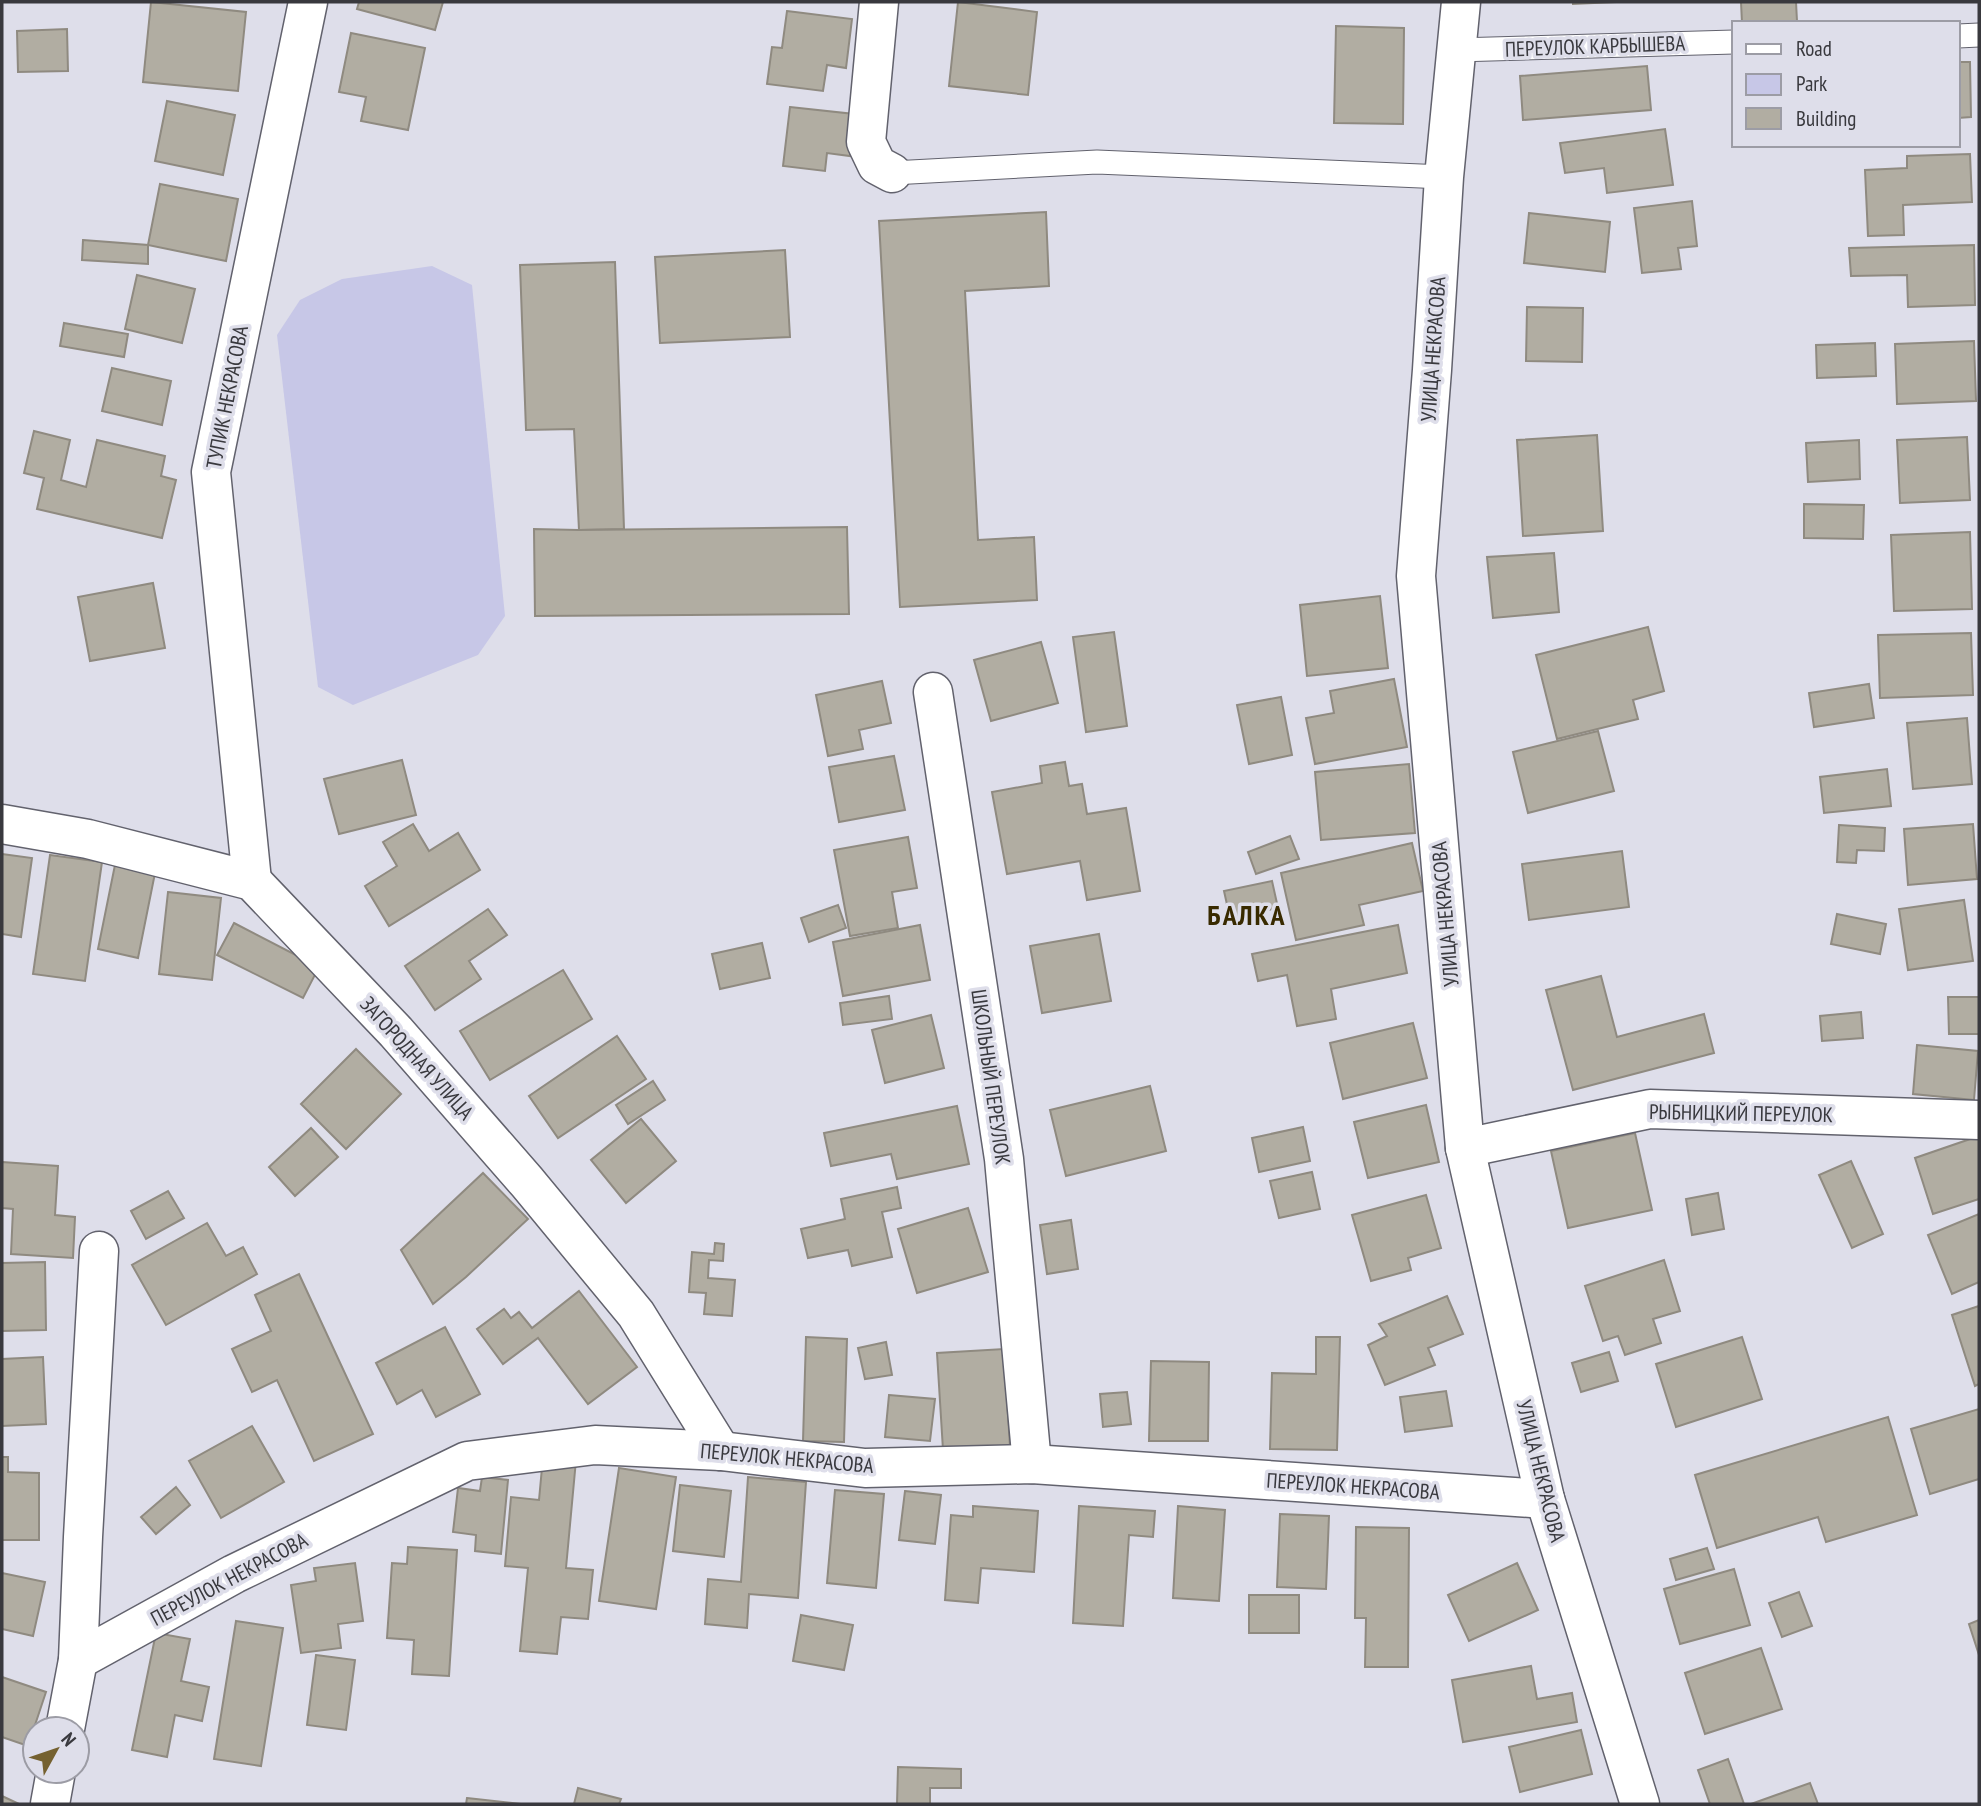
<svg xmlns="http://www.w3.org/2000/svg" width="1981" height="1806" viewBox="0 0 1981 1806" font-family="'PT Sans Narrow',sans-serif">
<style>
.green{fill:#c7c7e7}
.building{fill:#b1ada2;stroke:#8f8a80;stroke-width:2}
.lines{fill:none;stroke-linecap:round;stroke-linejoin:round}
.lane-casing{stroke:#62626d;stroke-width:25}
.street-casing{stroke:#62626d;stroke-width:41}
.lane{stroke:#fff;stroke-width:23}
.street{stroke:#fff;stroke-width:38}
.labels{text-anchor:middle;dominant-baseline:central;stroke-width:7;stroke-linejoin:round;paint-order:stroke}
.street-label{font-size:21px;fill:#39393e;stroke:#dedeea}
.district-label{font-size:28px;font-weight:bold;letter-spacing:2px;fill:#382a00;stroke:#dedeea}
</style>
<rect width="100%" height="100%" fill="#dedeea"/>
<!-- green -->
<path class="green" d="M432 266 472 285 505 616 478 655 353 705 318 687 277 335 300 300 342 279Z"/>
<!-- building -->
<g class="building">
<path d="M151 2 246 12 238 91 143 82Z"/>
<path d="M359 2H443L435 30 357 9Z"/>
<path d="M958 2 1037 12 1028 95 949 86Z"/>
<path d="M1573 2H1616L1573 4Z"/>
<path d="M1741 2H1796L1797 21 1742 23Z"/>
<path d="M787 11 852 19 846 68 827 65 823 91 767 84 772 47 782 48Z"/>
<path d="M1336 26 1404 28 1403 124 1334 123Z"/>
<path d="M67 29 68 71 18 72 17 31Z"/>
<path d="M351 33 425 48 408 130 361 121 366 97 339 92Z"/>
<path d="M1958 62H1970L1971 117 1958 118Z"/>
<path d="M1647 66 1651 110 1523 120 1520 76Z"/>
<path d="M167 101 235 115 223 175 155 161Z"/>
<path d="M790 107 854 114 850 156 827 153 825 171 783 166Z"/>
<path d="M1665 129 1673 185 1607 193 1604 168 1565 173 1560 143Z"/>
<path d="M1970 154 1972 202 1903 205 1904 235 1868 236 1865 170 1907 168V156Z"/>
<path d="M160 184 238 199 226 261 148 245Z"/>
<path d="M1692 201 1697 246 1678 248 1681 269 1642 273 1634 208Z"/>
<path d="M1046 212 1049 286 965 291 978 540 1034 537 1037 600 900 607 879 221Z"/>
<path d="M1529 213 1610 222 1605 272 1524 263Z"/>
<path d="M83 240 148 245V264L82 260Z"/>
<path d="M1974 245 1975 305 1908 307 1907 275 1851 276 1849 248Z"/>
<path d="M785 250 790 337 660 343 655 257Z"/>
<path d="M615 262 624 529 579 530 574 429 526 430 520 265Z"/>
<path d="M137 275 195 289 182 343 125 329Z"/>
<path d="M1527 307 1583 308 1582 362 1526 361Z"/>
<path d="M64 323 128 334 124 357 60 346Z"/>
<path d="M1974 341 1976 401 1897 404 1895 344Z"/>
<path d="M1875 343 1876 376 1817 378 1816 345Z"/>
<path d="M112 368 171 381 162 425 102 411Z"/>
<path d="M34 431 70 440 61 480 86 487 97 440 165 456 161 476 176 480 162 538 37 509 44 478 24 473Z"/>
<path d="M1597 435 1603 531 1523 536 1517 440Z"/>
<path d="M1967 437 1970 500 1900 503 1897 440Z"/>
<path d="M1859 440 1860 479 1808 482 1806 443Z"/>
<path d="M1804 504 1864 505 1863 539 1804 538Z"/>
<path d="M847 527 849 614 535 616 534 529 579 530Z"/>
<path d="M1970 532 1972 609 1894 611 1891 535Z"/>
<path d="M1554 553 1559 612 1493 618 1487 557Z"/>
<path d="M153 583 165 648 90 661 78 597Z"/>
<path d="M1380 596 1388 668 1307 676 1300 605Z"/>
<path d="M1648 627 1664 691 1633 700 1638 719 1557 739 1536 655Z"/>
<path d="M1114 632 1127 726 1086 732 1073 637Z"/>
<path d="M1971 633 1973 695 1880 698 1878 635Z"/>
<path d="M1041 642 1058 703 991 721 974 660Z"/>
<path d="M1394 679 1407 747 1315 764 1306 718 1334 713 1330 691Z"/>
<path d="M882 681 891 723 859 730 863 749 828 756 816 695Z"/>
<path d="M1869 684 1874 718 1814 727 1809 693Z"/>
<path d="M1281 697 1292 755 1249 764 1237 705Z"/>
<path d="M1967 718 1972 784 1913 789 1907 723Z"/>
<path d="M1598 731 1614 791 1528 813 1513 752Z"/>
<path d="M894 756 905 810 839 822 829 767Z"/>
<path d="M402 760 416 815 339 834 324 779Z"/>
<path d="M1065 762 1069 786 1082 784 1087 814 1126 808 1140 891 1087 900 1080 861 1007 874 992 792 1042 783 1040 766Z"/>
<path d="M1409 764 1415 833 1321 840 1315 772Z"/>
<path d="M1887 769 1891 806 1824 813 1820 777Z"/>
<path d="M413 824 429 851 458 833 480 870 389 926 365 886 397 866 383 842Z"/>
<path d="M1973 824 1977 879 1908 885 1904 829Z"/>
<path d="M1839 825 1885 828 1884 851 1857 850 1856 863 1837 862Z"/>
<path d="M1290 836 1299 859 1256 874 1248 852Z"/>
<path d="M908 837 917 888 892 892 898 928 850 936 834 850Z"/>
<path d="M1412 843 1423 891 1359 905 1364 925 1296 940 1281 873Z"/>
<path d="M1622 851 1629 907 1529 920 1522 864Z"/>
<path d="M2 854 32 858 21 937 2 934Z"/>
<path d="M50 855 102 862 85 981 33 974Z"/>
<path d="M116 860 156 868 138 958 98 949Z"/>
<path d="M1272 881 1278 908 1230 918 1224 891Z"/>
<path d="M168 892 221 898 212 980 159 974Z"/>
<path d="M1964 900 1973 961 1908 970 1899 909Z"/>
<path d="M838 905 846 928 809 942 801 918Z"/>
<path d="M488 909 507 935 469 961 481 979 435 1010 405 966Z"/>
<path d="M1837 914 1886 924 1880 954 1831 944Z"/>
<path d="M234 923 319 967 303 998 217 955Z"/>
<path d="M920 925 930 980 843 996 833 942Z"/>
<path d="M1398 925 1407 973 1331 989 1336 1019 1297 1026 1287 975 1258 981 1252 954Z"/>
<path d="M1099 934 1111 1001 1042 1013 1030 946Z"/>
<path d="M762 943 770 978 720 989 712 954Z"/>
<path d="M563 970 592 1019 490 1080 460 1031Z"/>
<path d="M1601 976 1617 1037 1704 1014 1714 1053 1573 1090 1546 990Z"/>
<path d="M889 996 892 1019 843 1025 840 1003Z"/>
<path d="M1948 997H1979V1034H1949Z"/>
<path d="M1861 1012 1863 1038 1822 1041 1820 1016Z"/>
<path d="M931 1015 944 1068 885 1083 872 1030Z"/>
<path d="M1413 1023 1427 1078 1343 1099 1330 1043Z"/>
<path d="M617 1036 646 1079 558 1138 529 1096Z"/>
<path d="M1917 1045 1978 1051 1974 1100 1913 1094Z"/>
<path d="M356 1049 401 1094 346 1149 301 1104Z"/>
<path d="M653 1081 665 1100 628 1124 616 1105Z"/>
<path d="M1150 1086 1166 1151 1066 1176 1050 1110Z"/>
<path d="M1426 1105 1439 1162 1368 1178 1354 1122Z"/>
<path d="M957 1106 969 1164 897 1179 891 1154 831 1166 824 1133Z"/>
<path d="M641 1119 676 1161 626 1203 591 1160Z"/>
<path d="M1303 1127 1310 1161 1259 1172 1252 1138Z"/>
<path d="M311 1128 338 1157 295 1196 269 1167Z"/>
<path d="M1635 1133 1652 1210 1568 1228 1551 1151Z"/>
<path d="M1979 1136V1199L1933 1214 1915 1158Z"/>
<path d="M1851 1161 1883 1234 1852 1248 1819 1175Z"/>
<path d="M2 1162 58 1166 55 1215 75 1217 73 1258 11 1254 13 1209 2 1208Z"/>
<path d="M1312 1172 1320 1209 1279 1218 1270 1181Z"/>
<path d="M483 1173 528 1219 466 1277 433 1304 401 1250Z"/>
<path d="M897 1187 901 1208 882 1212 892 1257 852 1266 848 1250 808 1258 801 1229 845 1219 841 1199Z"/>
<path d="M168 1191 184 1218 146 1239 131 1211Z"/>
<path d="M1718 1193 1724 1229 1692 1235 1686 1199Z"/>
<path d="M1426 1195 1441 1248 1408 1258 1411 1270 1371 1281 1352 1215Z"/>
<path d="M968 1208 988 1272 917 1293 898 1229Z"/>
<path d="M1979 1214V1282L1952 1294 1928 1235Z"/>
<path d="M1071 1220 1078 1269 1047 1274 1040 1225Z"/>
<path d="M207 1223 226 1256 243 1247 257 1274 166 1325 132 1265Z"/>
<path d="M715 1243 724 1244 723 1261 709 1260 708 1278 735 1280 732 1316 704 1314 706 1293 689 1292 692 1252 714 1254Z"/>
<path d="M1664 1260 1680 1311 1653 1319 1661 1343 1625 1355 1618 1336 1603 1341 1585 1286Z"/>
<path d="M45 1262 46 1330 2 1331V1263Z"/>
<path d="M299 1274 373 1434 314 1461 277 1380 252 1392 232 1349 271 1331 255 1295Z"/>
<path d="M579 1291 637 1367 588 1404 538 1338 503 1364 477 1329 504 1309 511 1318 519 1312 532 1328Z"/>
<path d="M1447 1296 1463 1334 1428 1348 1435 1365 1385 1385 1368 1345 1387 1336 1379 1324Z"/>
<path d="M1979 1306V1384L1975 1386 1952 1315Z"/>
<path d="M445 1327 480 1394 436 1417 422 1390 397 1404 376 1363Z"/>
<path d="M806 1337 847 1339 844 1442 803 1441Z"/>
<path d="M1316 1337H1340L1337 1450 1270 1449 1272 1373 1316 1374Z"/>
<path d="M1742 1337 1762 1399 1676 1427 1656 1364Z"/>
<path d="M886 1342 892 1375 865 1379 858 1348Z"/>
<path d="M1004 1349 1010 1447 943 1450 937 1353Z"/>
<path d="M1609 1352 1618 1381 1581 1392 1572 1363Z"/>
<path d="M43 1357 46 1424 2 1426V1359Z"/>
<path d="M1151 1361 1209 1362 1208 1441H1149Z"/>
<path d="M1446 1391 1452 1426 1405 1432 1400 1397Z"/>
<path d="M1127 1392 1131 1424 1103 1427 1100 1394Z"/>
<path d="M889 1395 935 1399 930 1441 885 1437Z"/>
<path d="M1979 1409V1479L1930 1494 1911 1429Z"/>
<path d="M1888 1417 1917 1515 1826 1542 1818 1517 1717 1548 1695 1475Z"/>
<path d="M252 1426 284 1482 221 1518 189 1461Z"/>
<path d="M2 1457H8V1472L39 1473V1540H2Z"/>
<path d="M543 1457 576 1460 566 1568 593 1570 588 1619 561 1617 557 1654 520 1651 528 1568 505 1566 511 1497 539 1500Z"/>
<path d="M619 1468 676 1477 656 1609 599 1601Z"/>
<path d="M482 1477 508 1480 501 1554 475 1551 476 1535 453 1532 458 1488 480 1491Z"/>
<path d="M748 1477 806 1482 798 1598 749 1594 747 1628 705 1624 708 1579 741 1582Z"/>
<path d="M680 1485 731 1491 724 1557 673 1551Z"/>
<path d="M176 1487 190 1505 156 1534 141 1517Z"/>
<path d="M835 1490 884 1494 876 1588 827 1583Z"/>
<path d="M905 1491 941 1495 935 1544 899 1540Z"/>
<path d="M973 1506 1038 1511 1034 1572 981 1568 978 1603 945 1600 951 1515 973 1517Z"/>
<path d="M1079 1506 1155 1511 1153 1537 1129 1535 1123 1626 1073 1623Z"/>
<path d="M1178 1506 1225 1510 1219 1601 1173 1598Z"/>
<path d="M1280 1514 1329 1516 1326 1589 1277 1587Z"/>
<path d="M1356 1527 1409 1528 1408 1667H1365L1366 1618H1355Z"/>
<path d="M408 1547 457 1550 449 1676 412 1674 414 1640 387 1638 392 1563 407 1564Z"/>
<path d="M1707 1548 1714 1569 1676 1580 1670 1559Z"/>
<path d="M355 1563 363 1621 338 1624 341 1648 301 1653 291 1585 316 1581 314 1568Z"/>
<path d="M1517 1563 1538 1610 1469 1641 1448 1595Z"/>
<path d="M1734 1569 1750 1625 1680 1644 1664 1589Z"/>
<path d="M2 1573 45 1582 33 1636 2 1629Z"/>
<path d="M1799 1592 1812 1626 1782 1637 1769 1603Z"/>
<rect x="1249" y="1595" width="50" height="38"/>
<path d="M801 1615 853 1625 844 1670 793 1661Z"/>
<path d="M1979 1620V1655L1969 1624Z"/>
<path d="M236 1621 283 1628 261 1766 214 1759Z"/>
<path d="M156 1633 190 1639 181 1681 209 1687 202 1721 175 1715 167 1757 132 1750Z"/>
<path d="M1761 1648 1782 1709 1705 1734 1685 1673Z"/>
<path d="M316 1655 355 1660 346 1730 307 1725Z"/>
<path d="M1531 1666 1537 1699 1572 1693 1577 1722 1463 1742 1452 1680Z"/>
<path d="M2 1677 46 1692 28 1746 2 1737Z"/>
<path d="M1581 1730 1592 1774 1520 1792 1509 1747Z"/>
<path d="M1728 1759 1744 1804H1710L1698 1770Z"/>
<path d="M898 1767 961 1769V1788H930V1804H897Z"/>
<path d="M1810 1783 1818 1804H1751Z"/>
<path d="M578 1788 621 1799 619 1804H574Z"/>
<path d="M2 1796 19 1804H2Z"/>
<path d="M467 1798 521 1804H466Z"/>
</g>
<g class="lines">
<!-- lane casing -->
<g class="lane-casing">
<g id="lane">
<path d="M1958 36 1979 35"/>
<path d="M1456 50 1734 42"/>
<path d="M892 173 1097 162 1444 177"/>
</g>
</g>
<!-- street casing -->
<g class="street-casing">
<g id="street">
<path d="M879 2 866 142 877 165 892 173"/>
<path d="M1461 2 1444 177 1432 370 1416 576 1465 1148 1545 1499 1640 1804"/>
<path d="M933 692 1004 1159 1032 1464"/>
<path d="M2 824 88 839 252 881 396 1032 527 1182 636 1314 721 1451"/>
<path d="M252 881 211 472 308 2"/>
<path d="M1465 1148 1650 1109 1979 1120"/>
<path d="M78 1660 234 1574 467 1461 595 1445 721 1451 865 1468 1032 1464 1545 1499"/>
<path d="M65 1729 78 1660 83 1537 99 1251"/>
<path d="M50 1804 56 1771"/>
</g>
</g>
<!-- lane -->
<use href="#lane" class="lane"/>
<!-- street -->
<use href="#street" class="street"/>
</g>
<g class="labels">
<!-- street labels -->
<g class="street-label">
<text transform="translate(1595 46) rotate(-2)">ПЕРЕУЛОК КАРБЫШЕВА</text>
<text transform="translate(1433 349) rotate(-86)">УЛИЦА НЕКРАСОВА</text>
<text transform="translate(227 397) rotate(-79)">ТУПИК НЕКРАСОВА</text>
<text transform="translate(1445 914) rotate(-95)">УЛИЦА НЕКРАСОВА</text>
<text transform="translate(417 1058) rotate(48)">ЗАГОРОДНАЯ УЛИЦА</text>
<text transform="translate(991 1077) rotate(82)">ШКОЛЬНЫЙ ПЕРЕУЛОК</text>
<text transform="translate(1741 1113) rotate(1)">РЫБНИЦКИЙ ПЕРЕУЛОК</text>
<text transform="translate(787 1458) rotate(5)">ПЕРЕУЛОК НЕКРАСОВА</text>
<text transform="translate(1541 1471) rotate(76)">УЛИЦА НЕКРАСОВА</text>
<text transform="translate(1353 1486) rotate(4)">ПЕРЕУЛОК НЕКРАСОВА</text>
<text transform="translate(229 1579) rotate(-28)">ПЕРЕУЛОК НЕКРАСОВА</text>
</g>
<!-- district labels -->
<g class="district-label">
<text x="1247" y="914">БАЛКА</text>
</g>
</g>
<!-- border -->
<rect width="1981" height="1806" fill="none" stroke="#39393e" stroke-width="7"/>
<!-- legend -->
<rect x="1732" y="21" width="228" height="126" fill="#dedeea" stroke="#9c9ca5" stroke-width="2"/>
<rect x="1746" y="44" width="35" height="10" fill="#ffffff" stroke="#9c9ca5" stroke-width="2"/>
<text x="1796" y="56" font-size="21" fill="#39393e">Road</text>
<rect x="1746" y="74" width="35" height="21" fill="#c7c7e7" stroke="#9c9ca5" stroke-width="2"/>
<text x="1796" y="91" font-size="21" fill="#39393e">Park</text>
<rect x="1746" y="108" width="35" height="21" fill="#b1ada2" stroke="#9c9ca5" stroke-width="2"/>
<text x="1796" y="126" font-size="21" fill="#39393e">Building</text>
<!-- north arrow -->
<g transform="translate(56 1750) rotate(50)"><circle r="33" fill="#dedeea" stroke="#9c9ca5" stroke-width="2"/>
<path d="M0-5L12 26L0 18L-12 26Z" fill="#756130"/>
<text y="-10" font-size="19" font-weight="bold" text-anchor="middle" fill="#39393e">N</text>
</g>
</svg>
